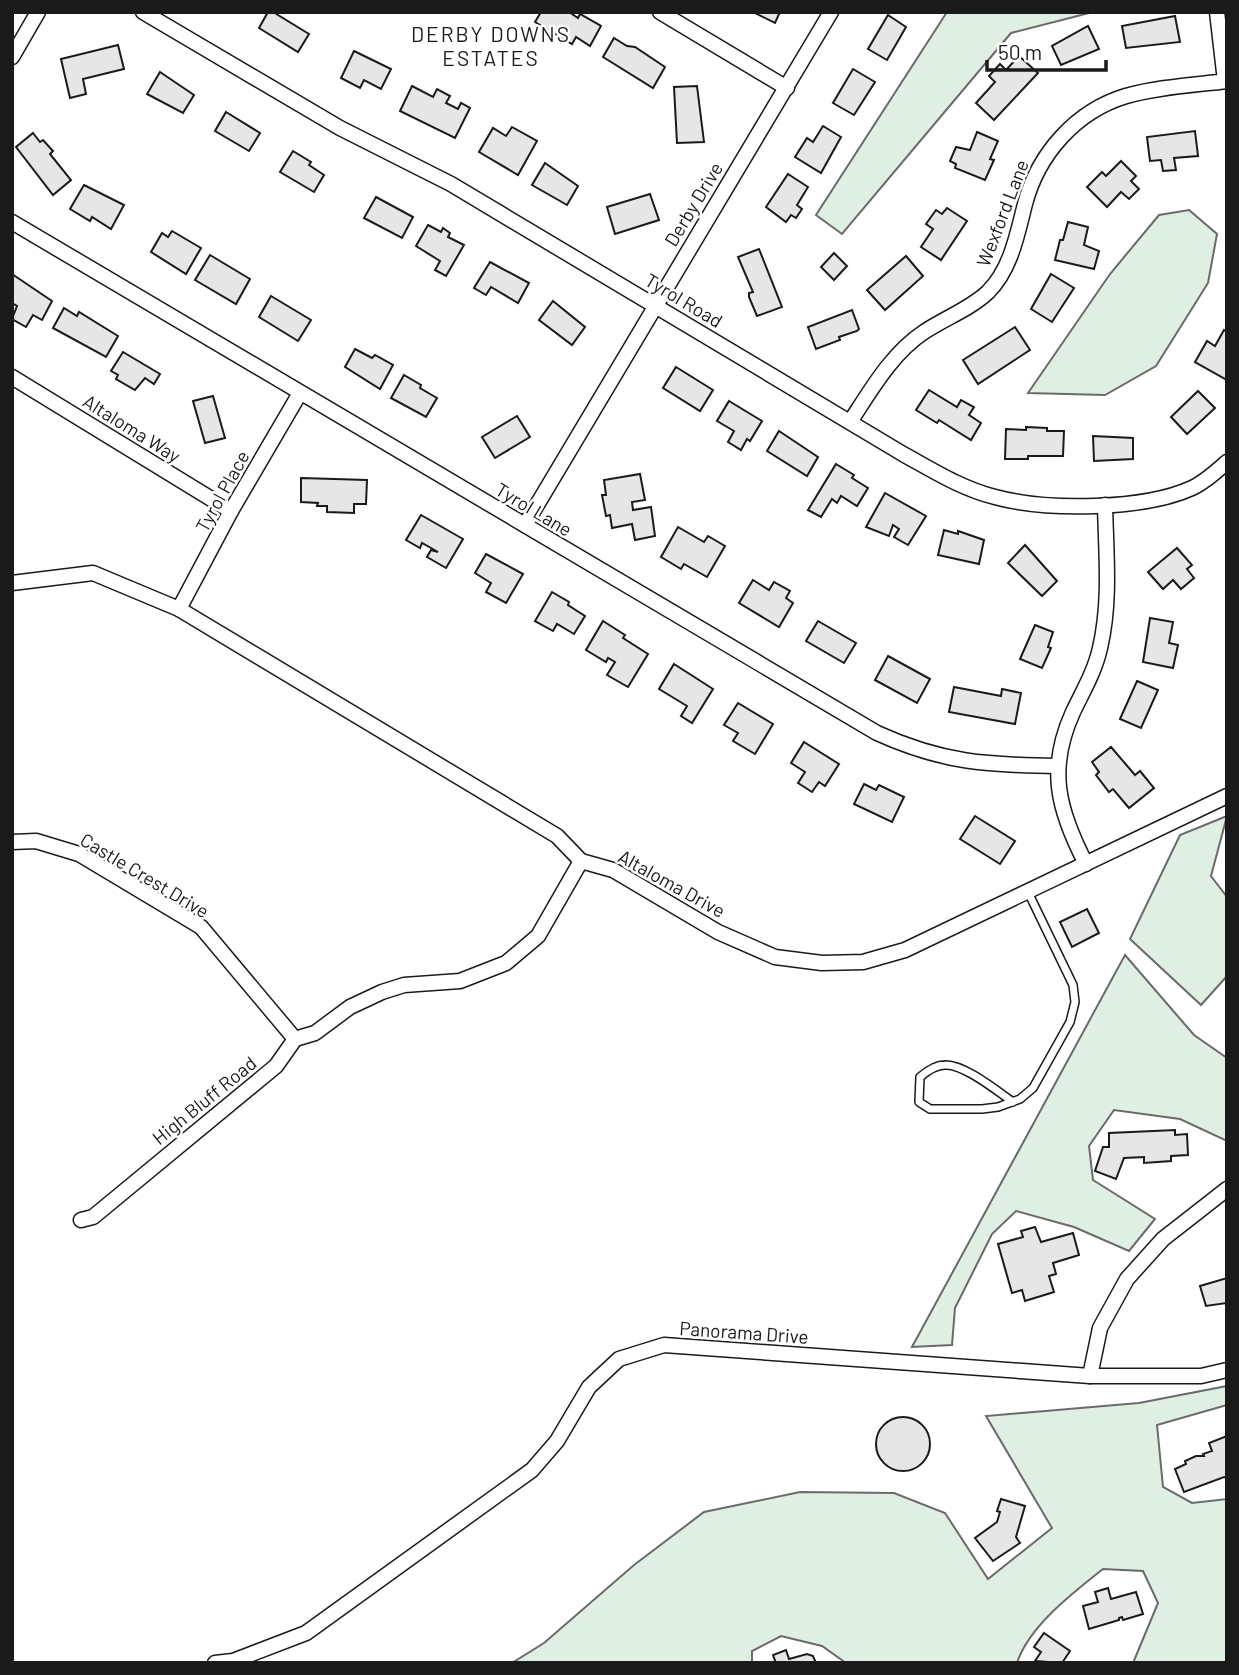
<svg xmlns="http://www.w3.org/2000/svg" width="1239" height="1675" viewBox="0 0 1239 1675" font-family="Barlow,sans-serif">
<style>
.green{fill:#e0efe3;stroke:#6a6a6a;stroke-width:2}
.building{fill:#e6e6e6;stroke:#1a1a1a;stroke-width:2}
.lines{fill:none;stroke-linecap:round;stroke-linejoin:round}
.service-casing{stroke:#1a1a1a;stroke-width:10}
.minor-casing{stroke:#1a1a1a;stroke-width:17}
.service{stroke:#fff;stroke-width:7}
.minor{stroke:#fff;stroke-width:14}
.labels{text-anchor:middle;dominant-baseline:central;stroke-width:5;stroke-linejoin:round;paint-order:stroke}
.street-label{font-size:19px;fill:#1a1a1a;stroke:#fff}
.neighbourhood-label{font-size:21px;letter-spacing:2px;fill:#1a1a1a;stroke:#fff}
</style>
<rect width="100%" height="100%" fill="#fff"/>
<!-- green -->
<g class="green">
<path d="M947 12H1093L1011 33 842 234 816 215Z"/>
<path d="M1189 210 1217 234 1208 283 1156 366 1105 395 1028 393 1110 274 1159 215Z"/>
<path d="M1227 816 1211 876 1227 897V976L1201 1005 1130 939 1180 835Z"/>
<path d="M1125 955 1194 1035 1227 1058V1141L1180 1119 1114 1110 1089 1146 1093 1180 1155 1219 1129 1251 1074 1227 1016 1211 992 1234 955 1308 952 1345 912 1347Z"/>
<path d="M1227 1386V1405L1157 1425 1163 1487 1192 1503 1227 1499V1663H1133L1158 1603 1143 1571 1103 1569C1074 1592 1029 1626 1017 1663H846L822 1646 781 1636 752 1651V1663H512L544 1643 634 1565 704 1512 800 1492 894 1493 945 1513 988 1579 1052 1528 986 1416 1139 1403Z"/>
</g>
<!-- building -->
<g class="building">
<path d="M268 12H273L309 34 298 52 259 28Z"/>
<path d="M541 12H569L578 18 580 14 601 26 590 46 576 37 572 44 535 22Z"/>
<path d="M753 12H780L775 23Z"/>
<path d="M888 15 906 27 887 60 868 49Z"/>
<path d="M1175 16 1180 42 1126 48 1122 26Z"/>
<path d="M1088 26 1099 49 1061 65 1052 46Z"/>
<path d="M614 38 627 46 635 47 665 67 653 88 603 57Z"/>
<path d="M118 45 124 69 83 79 86 94 70 98 61 59Z"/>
<path d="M354 51 391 69 381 89 364 80 360 88 341 78Z"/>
<path d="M1019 56 1038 73 994 120 976 103 995 82 989 76 1000 64 1006 70Z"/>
<path d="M853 69 875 82 854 115 833 103Z"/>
<path d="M160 72 194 95 183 113 147 94Z"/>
<path d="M412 86 433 97 437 89 450 96 446 103 458 109 461 103 470 108 455 138 400 111Z"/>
<path d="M697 86 704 142 677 143 674 87Z"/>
<path d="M226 112 260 133 249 151 215 131Z"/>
<path d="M823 126 841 137 821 173 795 157 807 138 813 142Z"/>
<path d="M512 127 537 141 518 175 479 152 493 128 506 136Z"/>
<path d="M1195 131 1198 156 1174 158 1176 170 1163 171 1161 160 1150 161 1147 137Z"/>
<path d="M977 132 998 141 990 159 994 160 985 180 955 168 956 164 950 161 956 147 970 150Z"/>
<path d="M33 133 40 142 43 140 53 151 50 154 71 180 53 195 16 147Z"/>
<path d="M293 151 311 162 309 165 324 175 314 192 280 172Z"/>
<path d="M1121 161 1136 176 1131 181 1139 189 1129 199 1121 192 1107 207 1087 187 1102 172 1106 176Z"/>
<path d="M545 163 578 186 567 205 532 185Z"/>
<path d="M788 174 808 187 797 205 802 209 796 218 791 215 786 222 766 207Z"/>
<path d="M84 185 124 205 111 229 92 217 90 221 70 209Z"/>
<path d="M650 194 659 220 615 234 607 207Z"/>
<path d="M376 197 413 217 402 238 364 218Z"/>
<path d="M947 208 967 221 941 260 921 247 933 229 926 224 936 210 942 214Z"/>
<path d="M1068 222 1088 227 1084 245 1099 251 1094 269 1055 260 1060 240H1063Z"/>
<path d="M428 225 441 232 443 228 450 233 448 237 464 245 446 276 435 270 440 261 416 246Z"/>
<path d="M172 231 201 248 186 274 151 252 162 233 168 237Z"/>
<path d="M759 249 782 307 757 316 749 297V293L753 292 738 257Z"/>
<path d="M834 253 847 266 834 280 821 267Z"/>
<path d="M210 255 250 279 236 304 195 280Z"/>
<path d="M906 256 923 276 885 310 867 290Z"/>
<path d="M490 262 529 283 518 303 491 287 486 295 474 288Z"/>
<path d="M12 274 52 301 42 320 33 315 26 327 12 319 17 306 12 303Z"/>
<path d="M1051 274 1074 288 1052 322 1031 309Z"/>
<path d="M271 296 311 320 298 341 259 317Z"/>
<path d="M553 301 585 327 572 345 539 320Z"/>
<path d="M64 308 77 316 79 312 118 336 106 357 53 328Z"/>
<path d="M852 310 859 329 857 331 839 337 840 340 816 349 808 327Z"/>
<path d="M1015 327 1030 350 978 384 963 360Z"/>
<path d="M1224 330 1227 332V380L1195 362 1207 341 1215 346Z"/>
<path d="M355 349 372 358 375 355 393 365 380 389 345 367Z"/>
<path d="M123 352 160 374 154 384 145 378 135 390 116 379 118 375 111 371Z"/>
<path d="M676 367 713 390 700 411 663 388Z"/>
<path d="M404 375 421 385 420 388 437 398 426 417 391 398Z"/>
<path d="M929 390 957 407 961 400 974 407 969 415 981 423 971 440 939 420 937 423 916 410Z"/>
<path d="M1198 391 1215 408 1187 434 1171 417Z"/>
<path d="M213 396 225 438 205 443 193 401Z"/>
<path d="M729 401 762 421 750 441 747 439 741 450 728 442 734 431 717 421Z"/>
<path d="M517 416 530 437 495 458 482 437Z"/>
<path d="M1026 427 1047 428V431H1064L1063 456H1028V459H1005L1006 429 1026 430Z"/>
<path d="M779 431 818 457 807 476 767 451Z"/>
<path d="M1093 436 1133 438V459L1094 461Z"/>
<path d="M836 464 854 475 852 478 868 488 857 506 841 496 837 503 832 499 821 517 808 510Z"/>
<path d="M640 474 645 500 632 502 633 510 651 507 655 536 635 540 632 524 612 528 610 515 606 516 602 495H606L604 480Z"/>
<path d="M301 478 367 480 366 504H354V513L327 512V506H317L318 503 301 502Z"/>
<path d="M885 493 926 516 908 545 894 537 899 529 893 525 889 536 866 527Z"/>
<path d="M421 515 463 539 446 568 427 557 431 550 438 552 422 543 420 548 406 540Z"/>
<path d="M678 527 704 542 708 536 725 546 707 577 684 564 681 569 661 557Z"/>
<path d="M944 530 958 534V531L984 540 979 564 938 555Z"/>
<path d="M1025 545 1057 581 1042 596 1008 563Z"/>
<path d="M1177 548 1192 565 1187 569 1194 578 1181 589 1173 580 1163 589 1148 572Z"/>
<path d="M486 554 523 574 506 603 486 592 491 583 475 573Z"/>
<path d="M753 580 769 590 774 582 790 591 786 598 793 603 779 627 739 603Z"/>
<path d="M552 592 569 602 568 605 585 616 574 634 557 624 553 631 535 621Z"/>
<path d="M1150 618 1173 622 1169 643 1178 645 1173 668 1143 662Z"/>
<path d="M603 621 625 635 623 638 648 654 628 687 607 675 615 662 608 658 606 662 586 650Z"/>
<path d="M818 621 856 643 844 663 806 641Z"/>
<path d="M1035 625 1053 632 1048 647 1051 648 1042 668 1020 659Z"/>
<path d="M888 656 930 679 917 703 875 680Z"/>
<path d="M674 664 713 689 692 723 681 716 687 706 659 689Z"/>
<path d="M1137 681 1158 690 1141 728 1120 719Z"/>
<path d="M954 687 1001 696 1002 689 1021 693 1015 724 949 712Z"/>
<path d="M738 703 773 724 755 754 733 741 738 733 724 725Z"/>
<path d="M804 742 839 764 825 786 819 782 812 792 798 783 805 772 791 763Z"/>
<path d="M1111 747 1135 775 1140 771 1154 788 1129 808 1113 789 1109 792 1096 775 1099 772 1092 762Z"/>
<path d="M864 784 876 790 879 785 904 797 892 822 854 804Z"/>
<path d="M975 816 1015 841 1000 864 960 839Z"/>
<path d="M1087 909 1099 933 1072 947 1060 922Z"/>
<path d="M1175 1130V1135L1187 1134 1188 1155 1171 1156V1161L1144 1163V1157L1124 1158 1116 1179 1095 1171 1103 1147H1109V1133Z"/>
<path d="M1035 1227 1041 1242 1073 1233 1079 1255 1053 1263 1056 1274 1049 1276 1054 1292 1025 1301 1022 1290 1012 1293 998 1244 1023 1237 1021 1231Z"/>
<path d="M1227 1278V1303L1206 1306 1200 1286Z"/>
<circle cx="903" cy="1444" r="27"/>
<path d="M1227 1436V1478L1224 1477 1184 1492 1175 1469 1186 1464 1185 1461 1196 1456H1204L1203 1454 1212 1451 1209 1443Z"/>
<path d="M1001 1499 1025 1506 1016 1537 1020 1543 993 1561 975 1538 997 1522 1000 1512 997 1511Z"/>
<path d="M1108 1588 1111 1599 1136 1592 1143 1614 1123 1620 1122 1617 1119 1618V1620L1089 1629 1083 1606 1098 1602 1095 1592Z"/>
<path d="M1044 1633 1070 1651 1062 1663 1035 1661 1041 1652 1034 1647Z"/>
<path d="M786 1650 789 1659 807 1654 813 1656 816 1663H776L773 1655Z"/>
</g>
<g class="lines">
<!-- service casing -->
<g class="service-casing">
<path id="service" d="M1013 1102C997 1091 964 1064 945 1065 935 1065 927 1071 920 1077L919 1102 930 1109H982L998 1107 1020 1099 1033 1088 1070 1022 1075 1002 1073 985 1028 892"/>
</g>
<!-- minor casing -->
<g class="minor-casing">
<g id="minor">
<path d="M143 12 340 128 451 184 903 454C932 470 962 489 995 497 1047 511 1144 510 1192 488 1205 482 1217 471 1227 462"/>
<path d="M660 12 787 88"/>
<path d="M1217 12 1225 81"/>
<path d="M12 57 38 12"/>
<path d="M12 222 877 733C943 763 987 765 1058 766"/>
<path d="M12 377 231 511"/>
<path d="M850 422C871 390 892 353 924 332 945 318 970 309 988 292 1011 269 1017 235 1025 204 1038 154 1076 111 1126 96 1158 87 1194 85 1227 81"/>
<path d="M525 525 831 12"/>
<path d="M12 583 93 573 179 609 557 836 581 861 613 870 718 932 775 957 822 963 863 962 905 950 1227 796"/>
<path d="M179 609 231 511 300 393"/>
<path d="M12 842 36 841 79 854 201 927 295 1039"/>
<path d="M1086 864C1058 810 1047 769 1073 712 1083 691 1095 671 1100 648 1111 601 1106 553 1105 505"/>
<path d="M81 1220 93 1217 276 1066 295 1039 315 1033 350 1007 382 992 404 985 460 981 506 963 538 936 581 861"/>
<path d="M1090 1376 1100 1328 1127 1279 1163 1239 1227 1189"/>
<path d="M215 1663 233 1661 306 1633 532 1470 557 1441 589 1387 619 1359 664 1345 1090 1376H1201L1227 1370"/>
</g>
</g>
<!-- service -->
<use href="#service" class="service"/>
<!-- minor -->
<use href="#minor" class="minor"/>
</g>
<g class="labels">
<!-- street labels -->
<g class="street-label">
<text transform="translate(693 204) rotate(-59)">Derby Drive</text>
<text transform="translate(1002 213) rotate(-69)">Wexford Lane</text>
<text transform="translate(684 300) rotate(31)">Tyrol Road</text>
<text transform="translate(132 428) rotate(32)">Altaloma Way</text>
<text transform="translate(222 491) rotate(-61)">Tyrol Place</text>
<text transform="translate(534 509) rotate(31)">Tyrol Lane</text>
<text transform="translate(145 875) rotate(31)">Castle Crest Drive</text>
<text transform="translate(672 883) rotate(29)">Altaloma Drive</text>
<text transform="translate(204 1100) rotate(-39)">High Bluff Road</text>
<text transform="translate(744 1332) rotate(4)">Panorama Drive</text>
</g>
<!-- neighbourhood labels -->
<g class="neighbourhood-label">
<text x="491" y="33">DERBY DOWNS<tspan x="491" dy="24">ESTATES</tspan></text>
</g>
</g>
<!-- border -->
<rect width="1239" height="1675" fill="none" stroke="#1a1a1a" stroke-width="28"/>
<!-- scale -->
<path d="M987 60v10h119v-10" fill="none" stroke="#1a1a1a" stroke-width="3.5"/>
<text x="998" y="60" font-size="21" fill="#1a1a1a" stroke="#ffffff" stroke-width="5" paint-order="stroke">50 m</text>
</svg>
